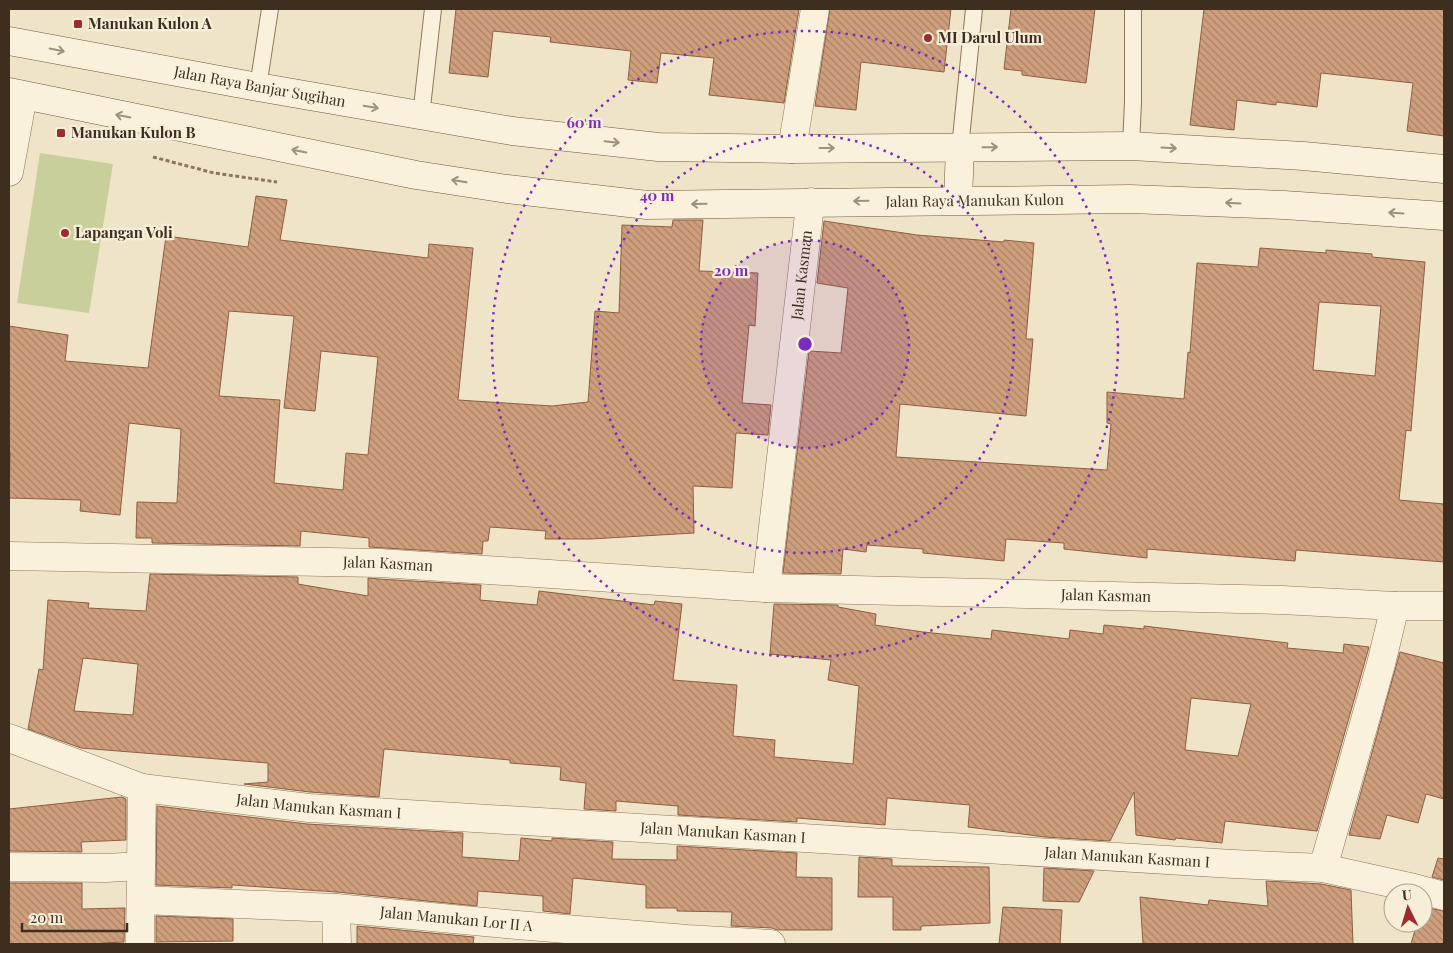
<svg xmlns="http://www.w3.org/2000/svg" width="1453" height="953" viewBox="0 0 1453 953" font-family="'Playfair Display',serif">
<style>
.park{fill:#c9cf9b}
.building{fill:url(#building-back-hatch);stroke:#8d5f41;fill-rule:evenodd}
.lines{fill:none;stroke-linecap:round;stroke-linejoin:round}
.service-casing{stroke:#8d765c;stroke-width:18}
.minor-casing{stroke:#8d765c;stroke-width:29}
.secondary-casing{stroke:#6f573f;stroke-width:29}
.path{stroke:#8d765c;stroke-width:3;stroke-dasharray:4 2.5;stroke-linecap:butt}
.service{stroke:#faf1dc;stroke-width:16}
.minor{stroke:#faf1dc;stroke-width:28}
.secondary{stroke:#faf1dc;stroke-width:28}
.oneway{stroke:#9c907e}
.ring{fill:none;stroke:#7b2cbf;stroke-width:2.5;stroke-dasharray:2.5 5}
.poi-dot{fill:#9e2a2b;stroke:#f7eed8;stroke-width:2}
.labels{text-anchor:middle;stroke-width:4.5;stroke-linejoin:round;paint-order:stroke}
.poi-label{font-size:15px;font-weight:bold;fill:#3d2e20;stroke:#f7eed8;text-anchor:start}
.street-label{font-size:15px;fill:#3d2e20;stroke:#f7eed8}
.centre{fill:#7b2cbf;stroke:#f7eed8;stroke-width:2.5}
.ring-label{font-size:15px;text-anchor:middle;font-weight:bold;fill:#7b2cbf;stroke:#f7eed8;stroke-width:4.5;stroke-linejoin:round;paint-order:stroke}
</style>
<defs>
<pattern id="building-back-hatch" width="6" height="6" patternUnits="userSpaceOnUse" patternTransform="scale(1.25)"><rect width="6" height="6" fill="#cf9f7d"/><path d="M-1 5l2 2M0 0l6 6M5-1l2 2" fill="none" stroke="#a98266"/></pattern>
</defs>
<rect width="100%" height="100%" fill="#f0e4c8"/>
<path class="park" d="M40,153l73,11 -24,149 -72,-10z"/>
<path class="building" d="M456,9h343l-15,94 -75,-8 5,-37 -53,-5 -4,30 -29,-3 3,-29 -81,-9 1,-5 -58,-6 -5,46 -39,-4z
M830,9h121l-7,63 -83,-10 -5,48 -41,-4z
M1011,9h84l-9,74 -64,-8v-4l-18,-2z
M1204,9h240v127l-37,-5 6,-48 -92,-10 -4,34 -41,-5v3l-39,-5 -3,30 -44,-5z
M256,196l31,4 -7,40 148,18 1,-14 44,4 -15,152 94,6 36,-4 7,-91 24,2 3,-88 50,2 1,-7h30l-4,51 59,2 -3,53 -6,-1 -7,78 29,2 -3,30 -32,-2 -4,55 -39,-2 1,47 -104,6h-45l1,-8 -56,-4 -2,14h-5l-1,13 -113,-7v-9l-68,-7 -1,15 -148,-3v-5h-16l1,-36 40,1 4,-74 -52,-6 -9,92 -40,-4 1,-11 -72,-2 1,-46h-1v-126l59,9 -3,26 83,7 18,-132 82,11zM229,311l65,5 -10,92 31,3 6,-60 57,6 -10,98 -22,-2 -3,37 -69,-7 6,-83 -61,-4z
M824,221l93,14 87,7v-2l30,3 -8,96h7l-7,77 -126,-12 -4,53 211,13 4,-46 -4,-1v-31l77,7 4,-47 2,1 7,-90 61,4 2,-19 66,5v-3l46,4v3l53,5 -14,169 -5,-1 -7,70 45,4v58l-148,-12 -1,11 -148,-12v9l-83,-9v-6l-58,-4 -2,22 -81,-8v-4l-56,-4 -1,7 -23,-3 -2,25 -58,-1 26,-222 32,2 7,-65 -31,-5zM1319,302l62,4 -6,70 -62,-6z
M150,574l148,3v7l70,12v-18l11,1 102,6 -1,15 57,5 2,-14 115,14 1,-4 27,3 -9,76 64,5 -4,51 42,4 -1,17 79,7 6,-78 -31,-6 3,-20 -61,-6 4,-50 64,1v2l38,7 -1,11 48,7 68,7 1,-9 77,9 1,-9 33,4 1,-9 40,4v-3l144,17 -1,5 56,5 1,-9 25,3 -52,184 -92,-10 -3,22 -46,-5 -1,2 -39,-5 -2,-43 -24,49 -65,-4 -77,-10 2,-22 -83,-7 -2,27 -88,-7v4l-119,-7v-9l-62,-5v10l-32,-2 2,-26 -26,-3 1,-13 -51,-4v-3l-126,-11 -5,48 -69,-5 -66,-8 24,-2v-19l-187,-15 -53,-19 11,-60 4,1 5,-70 41,3 -1,5 58,3zM83,658l55,6 -5,51 -59,-4zM1191,698l60,6 -13,52 -53,-6z
M1400,652l44,11v136l-18,-5 -8,29 -31,-8 -7,24 -31,-4z
M122,797l4,2v41l-45,2 1,10 -73,-1v-42z
M157,806l150,18 156,9 -1,24 57,4 2,-23 31,3v-3l61,4 -1,17 65,1v-14l120,7 -1,24 36,1v52h-55l-5,-2 -41,-2 1,-14 -55,-1v-3h-31v-23l-73,-7 -3,36 -27,-3v-15l-65,-5 -1,15 -140,-14 -105,-7v3l-76,-3z
M859,857l33,2v7l97,1 1,56 -69,3v4h-28v-33h-35z
M1438,858l6,1v21l-12,-3z
M1044,868l50,3 -15,31 -36,-1z
M1266,881l55,3 30,6 2,54h-210l-3,-47 68,8 1,-5 59,6z
M9,883h73v26l43,-1 -1,34 -21,1v1h-94z
M1003,907l59,3 -2,34h-61z
M1423,907l21,4v33h-33l6,-21h6z
M156,916l77,3v22l-77,1z
M357,926l117,11 -1,7h-116z"/>
<g class="lines">
<defs>
<path id="service" d="M258,87l12,-78
M421,116l12,-107
M1131,146l2,-44v-93
M960,148l14,-139"/>
<g id="minor">
<path d="M792,149l23,-140"/>
<path d="M9,172l14,-76"/>
<path id="s1" d="M9,556l371,7 386,25 516,12 113,6h49"/>
<path id="s2" d="M766,588l43,-374 2,-12"/>
<path id="s3" d="M9,738l133,50 167,20 924,56 90,4 91,20 30,8"/>
<path d="M9,867l97,1 35,-2"/>
<path d="M1323,868l58,-204 14,-58"/>
<path id="s4" d="M141,900l195,8 181,17 170,14 84,5"/>
<path d="M336,908l1,36"/>
<path d="M140,944l2,-156"/>
</g>
<g id="secondary">
<path id="s5" d="M9,41l249,46 254,44 146,16 134,2 339,-3 172,10 141,13"/>
<path id="s6" d="M9,92l407,83 91,14 140,16 483,-6 154,6 160,11"/>
<path d="M958,200l2,-52"/>
</g>
</defs>
<use href="#service" class="service-casing"/>
<use href="#minor" class="minor-casing"/>
<use href="#secondary" class="secondary-casing"/>
<path class="path" d="M153,157l61,16 63,9"/>
<use href="#service" class="service"/>
<use href="#minor" class="minor"/>
<use href="#secondary" class="secondary"/>
</g>
<defs><path id="oneway-shaft" d="M-6 0H5M1.5-3L5.5 0L1.5 3" fill="none" stroke-width="1.6" stroke-linecap="round" stroke-linejoin="round" transform="scale(1.25)"/></defs>
<g class="oneway">
<use href="#oneway-shaft" transform="translate(57 50) rotate(11)"/>
<use href="#oneway-shaft" transform="translate(371 107) rotate(10)"/>
<use href="#oneway-shaft" transform="translate(123 116) rotate(-169)"/>
<use href="#oneway-shaft" transform="translate(612 142) rotate(6)"/>
<use href="#oneway-shaft" transform="translate(990 147) rotate(-1)"/>
<use href="#oneway-shaft" transform="translate(827 148)"/>
<use href="#oneway-shaft" transform="translate(1169 148) rotate(3)"/>
<use href="#oneway-shaft" transform="translate(299 151) rotate(-169)"/>
<use href="#oneway-shaft" transform="translate(459 181) rotate(-171)"/>
<use href="#oneway-shaft" transform="translate(861 201) rotate(179)"/>
<use href="#oneway-shaft" transform="translate(1233 203) rotate(-177)"/>
<use href="#oneway-shaft" transform="translate(699 204) rotate(179)"/>
<use href="#oneway-shaft" transform="translate(1396 213) rotate(-176)"/>
</g>
<circle cx="805" cy="344" r="104" fill="#7b2cbf" fill-opacity=".12"/>
<g class="ring">
<circle cx="805" cy="344" r="104"/>
<circle cx="805" cy="344" r="209"/>
<circle cx="805" cy="344" r="313"/>
</g>
<g class="poi-dot">
<rect x="73" y="19" width="10" height="10" rx="2.5"/>
<circle cx="928" cy="38" r="5"/>
<rect x="56" y="128" width="10" height="10" rx="2.5"/>
<circle cx="65" cy="233" r="5"/>
</g>
<g class="labels">
<g class="poi-label">
<text x="88" y="29">Manukan Kulon A</text>
<text x="938" y="43">MI Darul Ulum</text>
<text x="71" y="138">Manukan Kulon B</text>
<text x="75" y="238">Lapangan Voli</text>
</g>
<g class="street-label">
<text dy="5" stroke="none"><textPath href="#s5" startOffset="255">Jalan Raya Banjar Sugihan</textPath></text>
<text dy="5" stroke="none"><textPath href="#s6" startOffset="976">Jalan Raya Manukan Kulon</textPath></text>
<text dy="5" stroke="none"><textPath href="#s2" startOffset="315">Jalan Kasman</textPath></text>
<text dy="5" stroke="none"><textPath href="#s1" startOffset="379">Jalan Kasman</textPath></text>
<text dy="5" stroke="none"><textPath href="#s1" startOffset="1098">Jalan Kasman</textPath></text>
<text dy="5" stroke="none"><textPath href="#s3" startOffset="320">Jalan Manukan Kasman I</textPath></text>
<text dy="5" stroke="none"><textPath href="#s3" startOffset="725">Jalan Manukan Kasman I</textPath></text>
<text dy="5" stroke="none"><textPath href="#s3" startOffset="1130">Jalan Manukan Kasman I</textPath></text>
<text dy="5" stroke="none"><textPath href="#s4" startOffset="316">Jalan Manukan Lor II A</textPath></text>
</g>
</g>
<circle cx="805" cy="344" r="8" class="centre"/>
<g class="ring-label">
<text x="584" y="128">60 m</text>
<text x="657" y="201">40 m</text>
<text x="731" y="276">20 m</text>
</g>
<rect width="1453" height="953" fill="none" stroke="#3d2e20" stroke-width="20"/>
<g transform="translate(1408 908) rotate(355)"><circle r="24" fill="#f7eed8" stroke="#ada18e"/>
<path d="M0-4L9 19L0 12L-9 19Z" fill="#9e2a2b"/>
<text y="-8" font-size="14" font-weight="bold" text-anchor="middle" fill="#3d2e20">U</text>
</g>
<path d="M22 923v8h105v-8" fill="none" stroke="#3d2e20" stroke-width="2.5"/>
<text x="30" y="923" font-size="15" fill="#3d2e20" stroke="#f7eed8" stroke-width="4" paint-order="stroke">20 m</text>
</svg>
